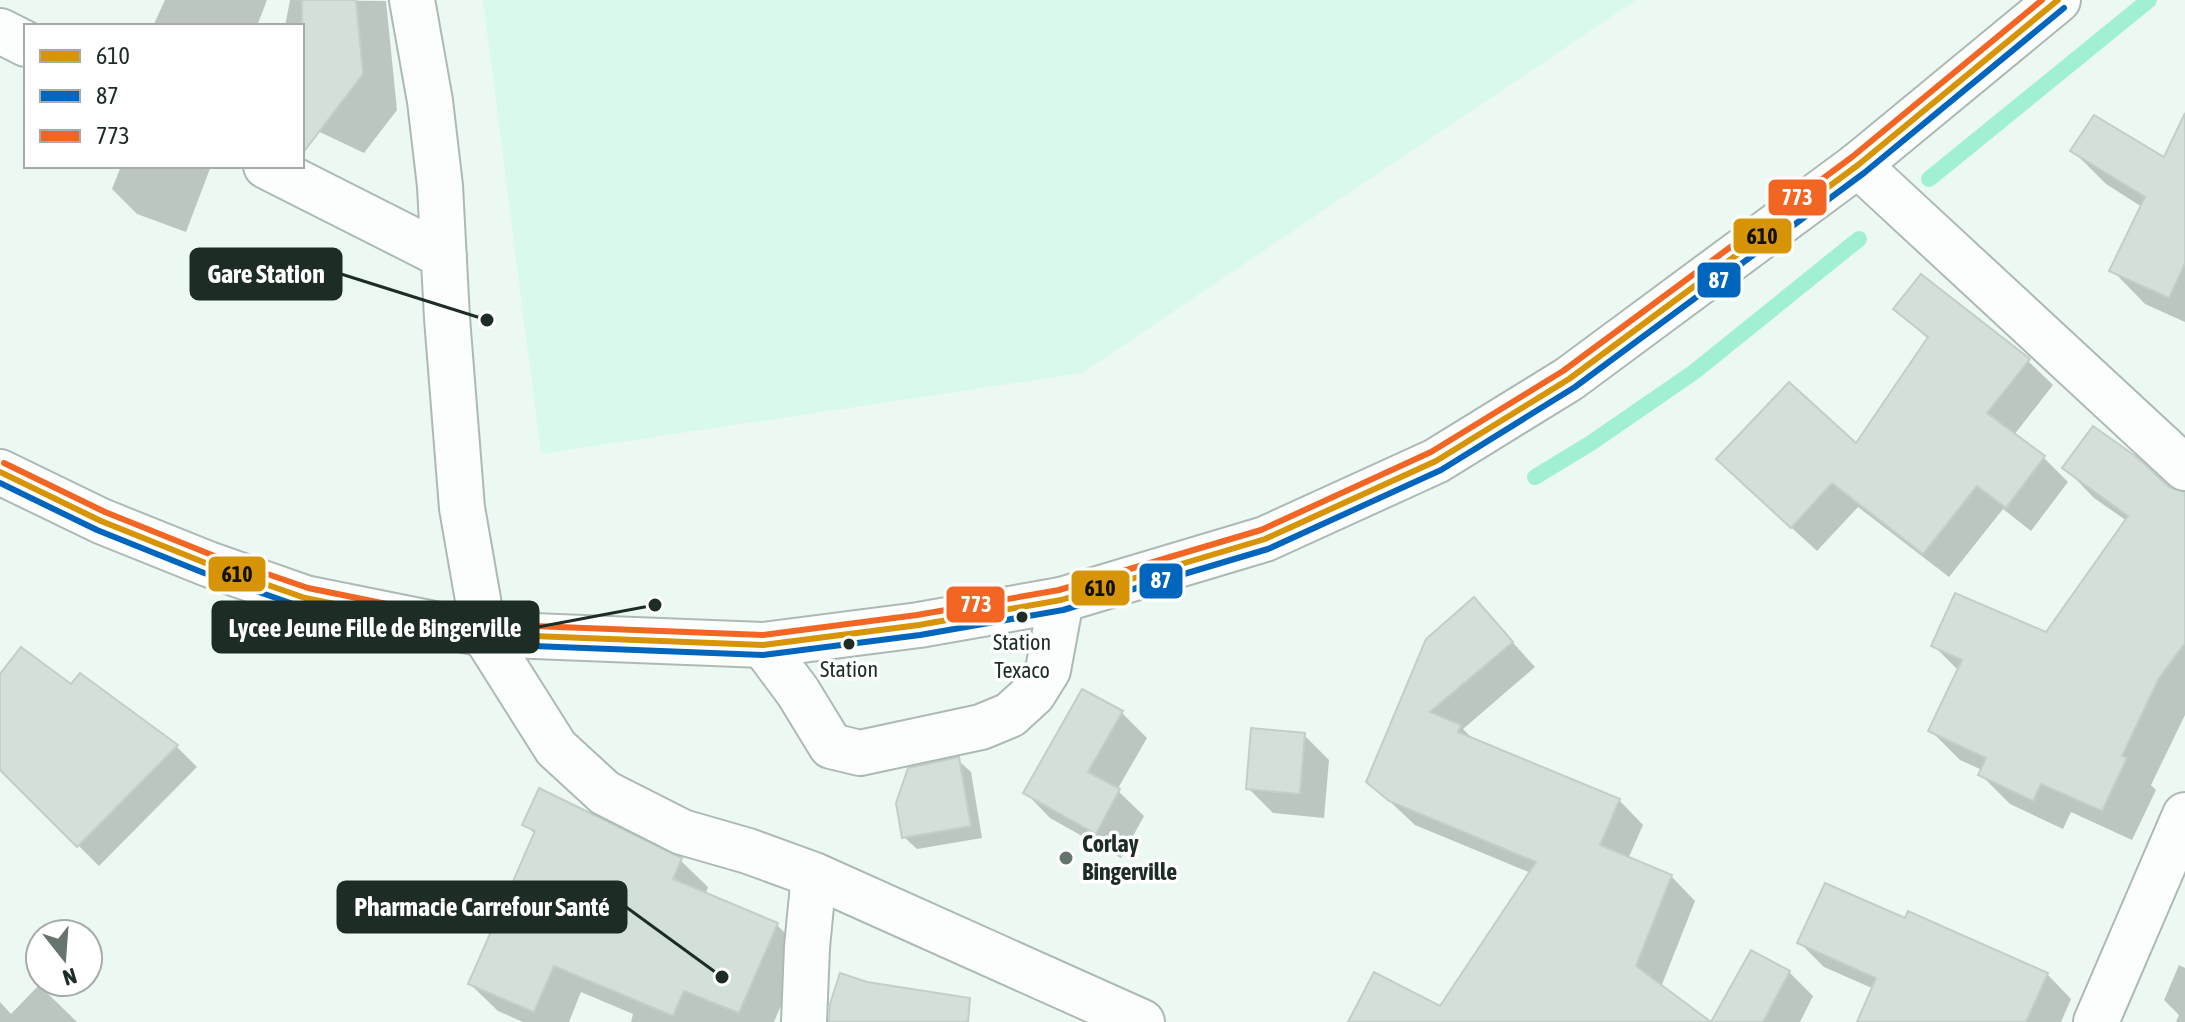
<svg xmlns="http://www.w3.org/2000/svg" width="2185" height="1022" viewBox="0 0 2185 1022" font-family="'Asap Condensed',sans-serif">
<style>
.built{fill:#d9faeb}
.shadow{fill:#0003}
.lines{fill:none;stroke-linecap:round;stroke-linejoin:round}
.stream{stroke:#a2f0d2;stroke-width:16}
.building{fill:#d2e0d9;stroke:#c2cfc9;stroke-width:2}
.minor-casing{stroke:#adbab4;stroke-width:48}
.major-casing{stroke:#adbab4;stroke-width:48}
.minor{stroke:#fcfefd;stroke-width:44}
.major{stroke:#fcfefd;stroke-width:44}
.bus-1-casing{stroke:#fff;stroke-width:12}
.bus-2-casing{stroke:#fff;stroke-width:12}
.bus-3-casing{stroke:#fff;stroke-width:12}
.bus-1{stroke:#d69406;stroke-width:6}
.bus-2{stroke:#0065bd;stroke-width:6}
.bus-3{stroke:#f26522;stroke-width:6}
.bus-dot{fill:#1d2d26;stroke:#fff;stroke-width:3}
.poi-dot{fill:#65746d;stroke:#fff;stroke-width:3}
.labels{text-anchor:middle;stroke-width:7;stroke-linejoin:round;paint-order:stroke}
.bus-label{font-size:22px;fill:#1d2d26;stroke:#fff}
.poi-label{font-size:24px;font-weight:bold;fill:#1d2d26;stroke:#fff;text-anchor:start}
.leader{fill:none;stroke:#1d2d26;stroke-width:3}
.callout-dot{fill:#1d2d26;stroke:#fff;stroke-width:3}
.callout{fill:#1d2d26;stroke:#1d2d26;stroke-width:3}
.callout-label{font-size:26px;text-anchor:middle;font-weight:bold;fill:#fff}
.line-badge{stroke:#fff;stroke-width:3}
.badge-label{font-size:22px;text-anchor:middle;font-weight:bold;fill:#fff}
.pale-badge-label{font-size:22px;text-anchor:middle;font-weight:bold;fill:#111}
</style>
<rect width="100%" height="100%" fill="#ecf8f2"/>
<path class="built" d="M483,0h1153l-554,373 -541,81z"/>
<path class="shadow" d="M165,0h102l-10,26h-104z
M290,0l96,1 11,109 -33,43 -57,-27 -5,-5v-95h-17z
M2185,140v182l-40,-18 -33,-34 30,-63 -36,-23 -33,-33 92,9z
M121,166h90l-25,66 -49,-18 -25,-25z
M1896,309l132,52 25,24 -39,50 29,22 25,25 -37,49 -28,-22 -54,68 -91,-70 -41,44 -73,-67 113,-38 72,-106z
M2065,468l103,21 17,6v220l-34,70 5,5 -24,50 -61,-28 -8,17 -53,-25 -30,-30 2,-4 -22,-10 -30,-30 29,-59 -25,-25 112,-11 81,-114 -33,-23z
M1474,600l61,67 -72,62 12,12 144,59 24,25 -15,34 43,17 24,25 -34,86 47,35h-341l74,-14 90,-135 -116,-48 -46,-43z
M80,676l97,71 20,20 -98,99 -99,-99v-90l71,10z
M1122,713l25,25 -30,52 27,26 -23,42 -71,-40 -24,-25z
M1304,735l25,25 -5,58 -51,-5 -25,-25z
M958,760l13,12 11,66 -65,11 -13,-12z
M525,824l155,36 28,27 -3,8 72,30 27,27 -30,70h-143l2,-8 -52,-22 -12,30h-46l-25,-11 -28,-27 66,-149z
M1906,920l141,54 24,25 -10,23h-202l15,-33 -50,-22 -24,-24z
M2179,965l6,3v54h-9l3,-7 -15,-15z
M1789,972l24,24 -13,26h-86z
M39,985l38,37h-77v-20l11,12z"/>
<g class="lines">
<path class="stream" d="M1929,179l220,-179
M1535,477l56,-34 103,-71 165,-133"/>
</g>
<path class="building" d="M302,0h54l7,74 -61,80z
M2185,113v150l-16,35 -60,-27 36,-74 -75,-46 24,-36 70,42z
M1921,274l109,85 -43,54 58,43 -39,52 -29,-22 -54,68 -91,-71 -41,45 -75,-69 73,-77 67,61 72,-106 -35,-28z
M2093,426l45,32 31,29 16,5v151l-26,35 -37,78 5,2 -25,53 -61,-27 -8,17 -55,-26 8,-17 -58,-27 34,-71 -31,-14 24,-53 91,39 82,-116 -66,-48z
M1474,597l39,45 -83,70 31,13 -3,7 162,67 -20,46 72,30 -36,91 75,56 40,-72 39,21 -27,51h-415l26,-50 66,34 96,-144 -147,-61 -23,-19 60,-143z
M21,647l50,37 9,-11 98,72 -101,102 -77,-77v-96z
M1082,689l41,22 -35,61 32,17 -24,45 -73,-41z
M1251,728l54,5 -5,61 -54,-5z
M959,757l12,69 -69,12 -6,-35 12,-35z
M539,788l143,70 -9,21 105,44 -39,90 -55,-22 -11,25 -119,-50 -20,46 -66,-28 67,-153 -13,-6z
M1825,883l80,35 3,-7 140,62 -22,49h-169l19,-44 -79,-35z
M840,973l27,9 103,16 -2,24h-139l1,-18z"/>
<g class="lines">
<defs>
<path id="minor" d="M412,0l18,101 10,85 7,132 15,190 22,126 72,114 49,45 77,39 66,19 66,24 328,147
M0,31l26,13
M1858,165l327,303
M266,166l178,90
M763,645l35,47 33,54 29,7 121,-26 29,-12 23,-21 15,-24 13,-70
M804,1022l3,-75 7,-72
M2096,1022l89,-207"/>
<path id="major" d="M0,472l101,49 107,43 97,34 179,36 279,11 156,-20 142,-25 204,-61 171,-78 133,-82 289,-214 200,-165"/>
</defs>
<use href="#minor" class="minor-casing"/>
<use href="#major" class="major-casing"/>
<use href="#minor" class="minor"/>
<use href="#major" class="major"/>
<defs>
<path id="bus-1" d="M0,472l101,49 107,43 97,34 179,36 279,11 156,-20 142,-25 204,-61 171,-78 133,-82 289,-214 200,-165"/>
<path id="bus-2" d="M0,483l97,47 107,43 98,34 181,37 280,11 157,-20 143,-25 205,-61 173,-79 134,-83 289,-214 200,-165"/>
<path id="bus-3" d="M4,463l101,49 107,43 96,33 177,36 278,11 154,-20 142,-25 202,-60 170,-78 132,-81 289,-214 190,-157"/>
</defs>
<use href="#bus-1" class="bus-1-casing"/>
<use href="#bus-2" class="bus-2-casing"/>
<use href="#bus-3" class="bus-3-casing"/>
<use href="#bus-1" class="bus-1"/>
<use href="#bus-2" class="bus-2"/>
<use href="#bus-3" class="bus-3"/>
</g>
<g class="bus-dot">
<circle cx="1022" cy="617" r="7"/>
<circle cx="849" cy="644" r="7"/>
</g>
<circle class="poi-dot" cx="1066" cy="858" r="8"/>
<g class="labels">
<g class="bus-label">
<text x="1022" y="650">Station<tspan x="1022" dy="28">Texaco</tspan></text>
<text x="849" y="677">Station</text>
</g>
<g class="poi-label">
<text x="1082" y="852">Corlay<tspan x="1082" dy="28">Bingerville</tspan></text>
</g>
</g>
<path class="leader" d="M487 320L341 274M655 605L538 627M722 977L626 907"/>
<g class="callout-dot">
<circle cx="487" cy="320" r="8"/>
<circle cx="655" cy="605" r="8"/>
<circle cx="722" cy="977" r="8"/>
</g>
<g class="callout">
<rect x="191" y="249" width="150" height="50" rx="8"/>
<rect x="213" y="602" width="325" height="50" rx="8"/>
<rect x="338" y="882" width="288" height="50" rx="8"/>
</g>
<g class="callout-label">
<text x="266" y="283">Gare Station</text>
<text x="375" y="637">Lycee Jeune Fille de Bingerville</text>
<text x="482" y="916">Pharmacie Carrefour Santé</text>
</g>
<g class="line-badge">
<rect x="1767" y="178" width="61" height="39" rx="8" fill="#f26522"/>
<rect x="1732" y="217" width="61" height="38" rx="8" fill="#d69406"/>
<rect x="1696" y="261" width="46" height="38" rx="8" fill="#0065bd"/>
<rect x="207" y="555" width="60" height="38" rx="8" fill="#d69406"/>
<rect x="1138" y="562" width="46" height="38" rx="8" fill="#0065bd"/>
<rect x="1070" y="569" width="61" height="38" rx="8" fill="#d69406"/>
<rect x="945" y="585" width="61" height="39" rx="8" fill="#f26522"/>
</g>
<g class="badge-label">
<text x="1797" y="205">773</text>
<text x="1719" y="288">87</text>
<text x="1161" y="588">87</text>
<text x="976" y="612">773</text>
</g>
<g class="pale-badge-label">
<text x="1762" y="244">610</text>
<text x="237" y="582">610</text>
<text x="1100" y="596">610</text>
</g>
<rect x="24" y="24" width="280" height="144" fill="#ffffff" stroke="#a5aba8" stroke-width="2"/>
<rect x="40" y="50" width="40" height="12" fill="#d69406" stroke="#a5aba8" stroke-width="2"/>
<text x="96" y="64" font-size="24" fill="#1d2d26">610</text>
<rect x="40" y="90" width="40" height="12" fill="#0065bd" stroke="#a5aba8" stroke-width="2"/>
<text x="96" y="104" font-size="24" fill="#1d2d26">87</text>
<rect x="40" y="130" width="40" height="12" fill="#f26522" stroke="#a5aba8" stroke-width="2"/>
<text x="96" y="144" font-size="24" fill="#1d2d26">773</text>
<g transform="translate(64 958) rotate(163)"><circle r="38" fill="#ffffff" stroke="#a5aba8" stroke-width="2"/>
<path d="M0-6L14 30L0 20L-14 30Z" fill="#65746d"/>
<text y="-12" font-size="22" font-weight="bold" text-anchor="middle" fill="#1d2d26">N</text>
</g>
</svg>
